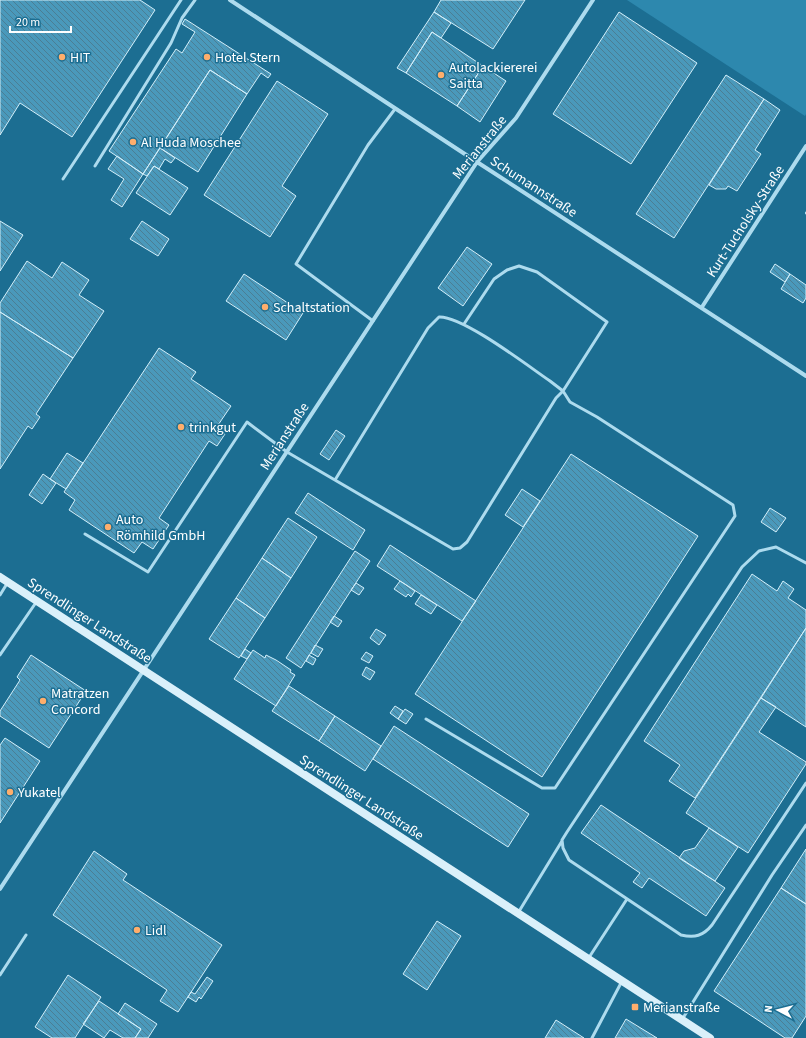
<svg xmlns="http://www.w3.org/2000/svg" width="806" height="1038" viewBox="0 0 806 1038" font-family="'Source Sans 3',sans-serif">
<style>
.garden{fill:#2d88ae}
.building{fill:url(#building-back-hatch);stroke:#d3effa}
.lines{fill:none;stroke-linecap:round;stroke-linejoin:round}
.path{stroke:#addbee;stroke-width:2.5;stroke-dasharray:2 3;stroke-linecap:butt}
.lane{stroke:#addbee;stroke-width:3}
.street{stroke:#addbee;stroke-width:4}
.secondary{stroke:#daf0fa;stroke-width:8}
.poi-dot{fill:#feae6c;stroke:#1c6e92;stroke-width:1.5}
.labels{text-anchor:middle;stroke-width:3;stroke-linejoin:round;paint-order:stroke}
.poi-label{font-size:14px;fill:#fff;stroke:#1c6e92;text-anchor:start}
.street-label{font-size:14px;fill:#fff;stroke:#1c6e92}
</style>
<defs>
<pattern id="building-back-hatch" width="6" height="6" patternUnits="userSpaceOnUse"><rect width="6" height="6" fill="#4a99bb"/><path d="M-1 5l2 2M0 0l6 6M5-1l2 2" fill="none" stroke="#4b7e94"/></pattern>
</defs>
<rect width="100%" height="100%" fill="#1c6e92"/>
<path class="garden" d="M627,0h179v114l-1,2z"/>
<path class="building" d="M0,0h140l15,10 -83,127 -52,-34 -20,32z
M441,0h84l-32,49 -59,-37z
M434,12l17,11 -10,15 -9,-6 -26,41 -9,-5z
M619,12l78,51 -66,101 -78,-50z
M185,19l86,55 -3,4 -7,-5 -14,21 -37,-24 -67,104 -34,-23 67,-102 6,4 13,-21 -13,-8z
M432,32l51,34 -26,40 -51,-33z
M483,66l23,15 -26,41 -23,-16z
M210,70l37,24 -49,78 -38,-24z
M726,75l38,24 -90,139 -38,-24z
M277,81l51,33 -46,72 14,10 -26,41 -66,-42z
M764,99l16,11 -25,40 6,4 -24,37 -9,-5 -2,3h-10l-7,-4z
M160,148l15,10 -4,5 -6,-4 -6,10 -5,-3 -7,10 -4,-2z
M117,156l26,18 -21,33 -11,-7 13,-21 -16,-10z
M154,166l34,22 -18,27 -34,-22z
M0,221l23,14 -23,36z
M142,221l27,18 -11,17 -28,-17z
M467,247l25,17 -29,42 -25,-18z
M27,261l25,17 10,-16 27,18 -10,15 25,16 -31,47 -73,-46v-9z
M775,264l15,10 -5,8 -15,-10z
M244,274l59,39 -17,27 -60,-39z
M790,274l16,11v13l-3,5 -22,-14z
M0,312l73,46 -37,56 4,3 -8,12 -4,-3 -28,43z
M159,348l37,24 -5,7 40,27 -15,22 9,6 -8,12 -8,-5 -50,77 10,7 -16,24 -11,-7 -8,11 -65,-43 6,-10 -11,-8z
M336,430l9,6 -16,24 -9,-6z
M67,453l16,10 -17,26 -16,-10z
M571,454l127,82 -156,241 -127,-83z
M43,474l13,9 -14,21 -13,-9z
M522,489l18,12 -17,26 -18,-12z
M308,493l57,37 -12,20 -58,-37z
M770,508l16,10 -10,14 -15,-10z
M288,518l29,19 -26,41 -29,-20z
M390,545l86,56 -14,20 -85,-55z
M355,551l15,10 -69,107 -15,-10z
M262,558l29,20 -26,40 -29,-20z
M752,574l25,17 6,-10 11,8 -6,9 18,12v18l-111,170 -26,-17 11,-16 -36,-24z
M400,581l15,10 -4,6 -3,-3 -2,3 -12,-8z
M356,583l8,5 -5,7 -8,-5z
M421,595l16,10 -6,9 -16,-10z
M236,598l29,20 -26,40 -30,-19z
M334,616l8,5 -4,6 -8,-5z
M806,628v99l-45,-29z
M376,629l10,6 -7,10 -9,-7z
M315,645l8,4 -5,8 -7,-4z
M245,649l6,4 -4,6 -6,-3z
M253,650l12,8 1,-3 10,5 15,10 -1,2 5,3 -19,31 -42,-27z
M366,652l7,4 -4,7 -8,-4z
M31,655l55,36 -37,57 -49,-32v-5l20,-31 -3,-3z
M309,655l7,4 -3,6 -7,-4z
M366,667l9,5 -5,8 -8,-5z
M289,686l46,30 -16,25 -47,-30z
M761,698l15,9 -17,25 47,30v2l-58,89 -62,-40z
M395,706l8,5 -5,8 -8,-6z
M405,709l8,5 -7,10 -8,-5z
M335,716l46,30 -16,25 -46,-30z
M394,726l135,88 -21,33 -135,-88z
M5,738l35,23 -40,62v-78z
M601,805l124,83 -19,28 -57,-38 -7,10 -9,-6 7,-9 -59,-40z
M709,828l29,19 -23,34 -36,-23 5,-7 11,-3z
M806,849v55l-25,-16z
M94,851l33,23 -4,6 99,65 -44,67 -18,-11 7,-11 -114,-75z
M781,888l25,16v112l-14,22h-7l-71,-47z
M437,921l24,15 -34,54 -24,-16z
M68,975l33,22 -26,41h-23l-17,-11z
M207,977l6,4 -12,18 -2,-2 -3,5 -8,-5 3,-5 4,2z
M99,1001l42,28 -6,9h-12l-13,-8 -6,8 -21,-14z
M125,1003l32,21 -9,14h-13l6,-9 -23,-15z
M626,1019l31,19h-42z
M556,1020l28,18h-39z"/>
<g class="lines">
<path class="path" d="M805,213h1"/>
<path class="lane" d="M95,166l76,-123 11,-25 13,-18
M63,179l118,-179
M373,321l-77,-57 72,-119 27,-36
M335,480l93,-152 11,-11c24,-1 89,49 111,64l13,10 44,-69 -70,-50 -18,-6 -12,4 -13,9 -30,45
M85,534l63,38 99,-150 40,30 166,97 7,-1 7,-6 89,-144 7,-7 7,11 27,15 136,88 2,11 -180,272h-13l-116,-69
M806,563l-30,-16 -17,4 -17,16 -175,265 -5,8 1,8 6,12 112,75c14,3 22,1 31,-10l94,-142
M0,595l8,-13
M0,655l37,-54
M518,913l44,-72
M588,959l39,-60
M0,975l26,-40
M683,1018l89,-143 34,-50
M592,1038l29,-55"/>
<path class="street" d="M230,0l247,162 329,214
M702,307l104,-161
M0,889l477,-727 39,-44 77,-118"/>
<path class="secondary" d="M0,577l710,461"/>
</g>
<g class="poi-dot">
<circle cx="62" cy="57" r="4"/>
<circle cx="207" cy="57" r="4"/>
<circle cx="441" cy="75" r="4"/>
<circle cx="133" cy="142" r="4"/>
<circle cx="265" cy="307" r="4"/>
<circle cx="181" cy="427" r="4"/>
<circle cx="108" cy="527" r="4"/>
<circle cx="43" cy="701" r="4"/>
<circle cx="10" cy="792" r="4"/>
<circle cx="137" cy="930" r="4"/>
<rect x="631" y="1003" width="8" height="8" rx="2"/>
</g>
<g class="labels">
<g class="poi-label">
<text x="70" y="62">HIT</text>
<text x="215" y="62">Hotel Stern</text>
<text x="449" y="72">Autolackiererei<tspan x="449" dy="16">Saitta</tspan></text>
<text x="141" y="147">Al Huda Moschee</text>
<text x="273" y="312">Schaltstation</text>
<text x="189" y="432">trinkgut</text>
<text x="116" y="524">Auto<tspan x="116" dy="16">Römhild GmbH</tspan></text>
<text x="51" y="698">Matratzen<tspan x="51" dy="16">Concord</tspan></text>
<text x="18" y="797">Yukatel</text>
<text x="145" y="935">Lidl</text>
<text x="643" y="1012">Merianstraße</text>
</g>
<g class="street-label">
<text transform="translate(479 147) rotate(-51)" y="5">Merianstraße</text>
<text transform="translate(534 186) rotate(33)" y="5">Schumannstraße</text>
<text transform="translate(745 221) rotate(-57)" y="5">Kurt-Tucholsky-Straße</text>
<text transform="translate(284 436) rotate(-57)" y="5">Merianstraße</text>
<text transform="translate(90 620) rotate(33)" y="5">Sprendlinger Landstraße</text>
<text transform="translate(362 797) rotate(33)" y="5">Sprendlinger Landstraße</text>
</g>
</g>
<g transform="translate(778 1010) rotate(277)" stroke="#1c6e92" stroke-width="3" paint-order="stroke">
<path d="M0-3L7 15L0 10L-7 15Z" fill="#ffffff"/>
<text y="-6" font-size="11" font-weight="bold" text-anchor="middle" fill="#ffffff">N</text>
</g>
<path d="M10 26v6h61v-6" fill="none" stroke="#ffffff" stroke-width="2"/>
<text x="16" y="26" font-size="12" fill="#ffffff" stroke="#1c6e92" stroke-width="3" paint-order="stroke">20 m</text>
</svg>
